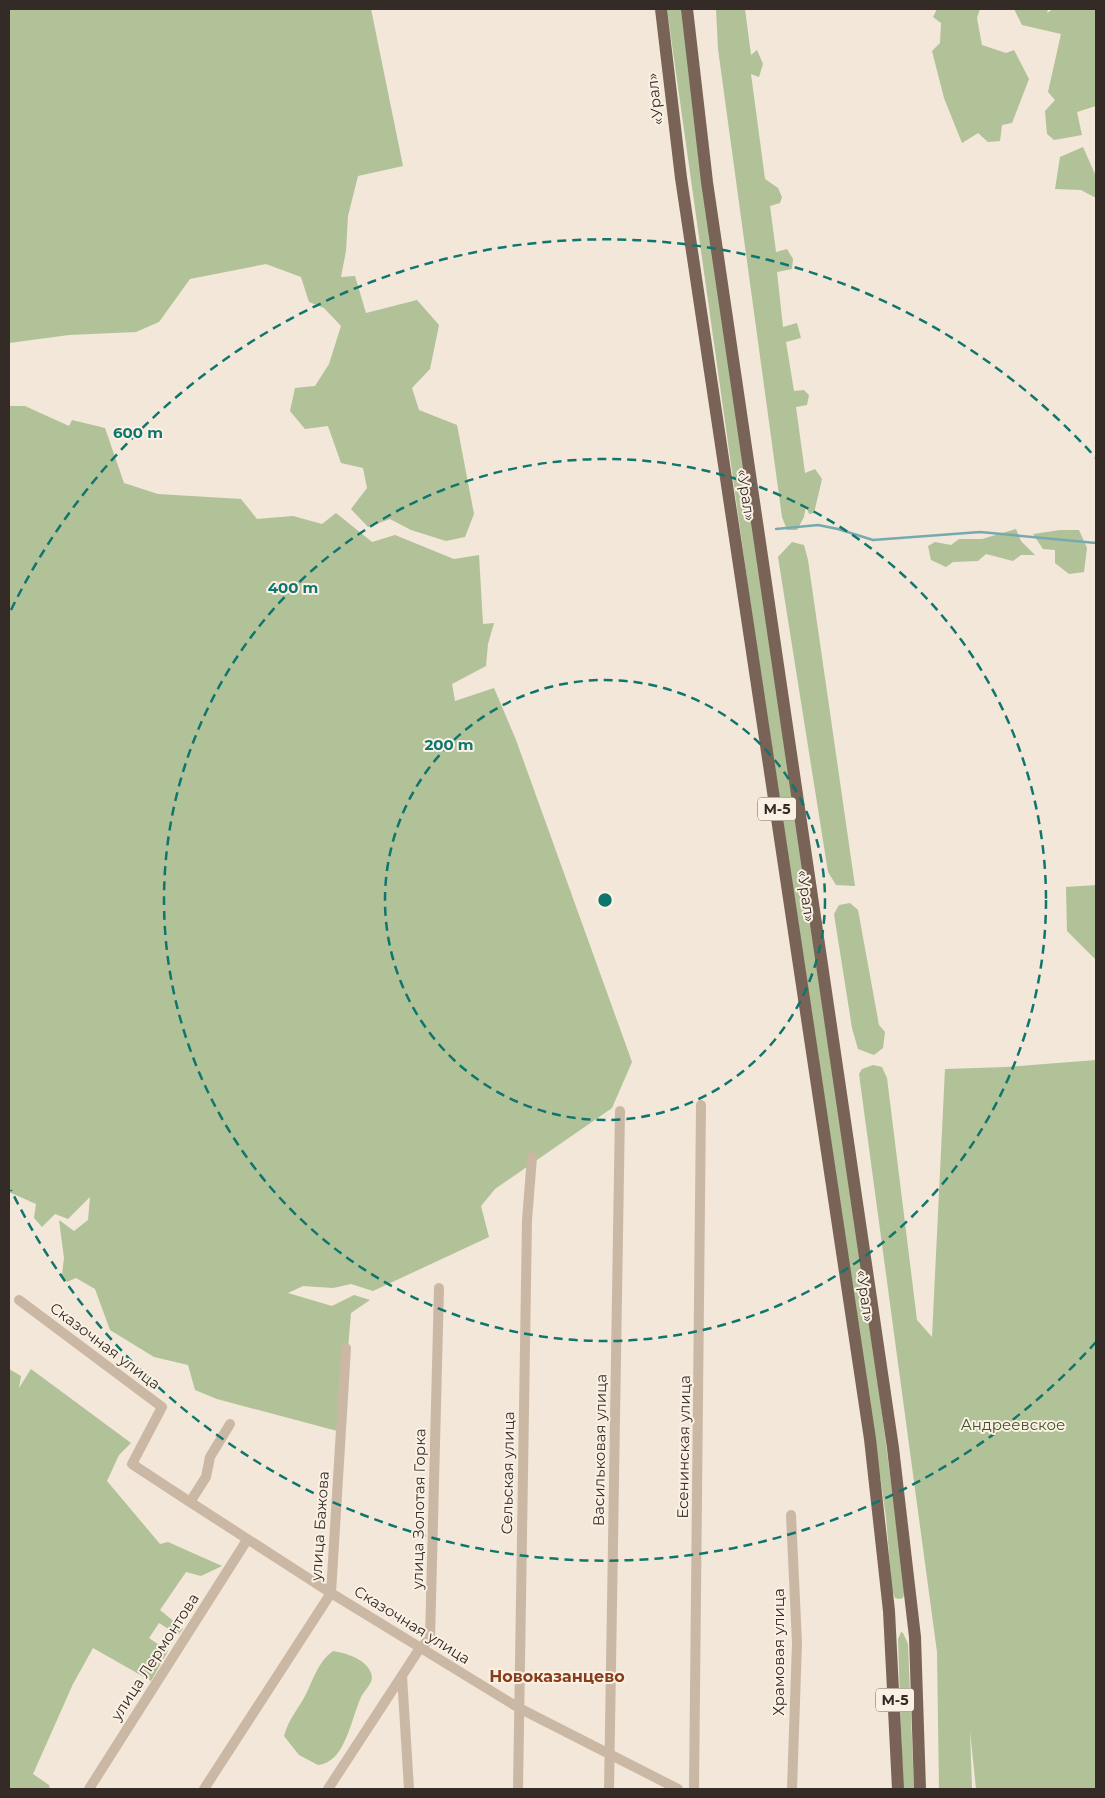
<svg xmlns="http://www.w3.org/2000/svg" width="1105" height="1798" viewBox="0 0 1105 1798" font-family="Montserrat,sans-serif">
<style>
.green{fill:#b1c198}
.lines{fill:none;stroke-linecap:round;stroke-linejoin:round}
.stream{stroke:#76aab0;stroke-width:2.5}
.minor{stroke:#cab8a4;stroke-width:10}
.major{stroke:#786356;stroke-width:12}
.ring{fill:none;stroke:#0f766e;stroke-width:2.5;stroke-dasharray:9 6}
.labels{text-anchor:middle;stroke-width:4;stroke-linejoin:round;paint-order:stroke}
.shield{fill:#faf1e4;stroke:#70665f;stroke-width:1}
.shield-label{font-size:14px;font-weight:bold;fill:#352b26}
.street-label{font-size:15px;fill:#352b26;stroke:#faf1e4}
.park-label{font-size:15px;fill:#415429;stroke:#faf1e4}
.neighbourhood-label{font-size:16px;font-weight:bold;fill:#873c1c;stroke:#faf1e4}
.centre{fill:#0f766e;stroke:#faf1e4;stroke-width:2.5}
.ring-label{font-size:15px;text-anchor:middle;font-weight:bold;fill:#0f766e;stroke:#faf1e4;stroke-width:4;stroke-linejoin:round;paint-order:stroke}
</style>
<rect width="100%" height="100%" fill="#f2e7d8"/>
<path class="green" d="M9,9h362l32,157 -45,10 -10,40 -2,35 -5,26 14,-1 11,37 51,-13 22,25 -9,44 -18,19 7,22 38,15 17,89 -9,23 -19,4 -35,-11 -21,-11 -22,8 -17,-18 16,-21 -4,-20 -22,-5 -13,-37 -23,3 -15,-18 5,-23 20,-2 14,-22 12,-38 -17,-18 -15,-6 -8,-25 -35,-13 -76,15 -31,43 -23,10 -67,3 -60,8z
M667,9h15l182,1267 41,314 -2,8 -4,1 -4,-1 -3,-8 -6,-73 -21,-147 -111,-742z
M716,9h29l6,46 6,-5 6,14 -4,13 -8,-3 14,105 13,9 4,9 -2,6 -10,3 6,46 11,-3 6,10 -1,10 -15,3 6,55 14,-4 4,15 -15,4 8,49 10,-1 5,5 -2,10 -11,2 9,66 10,-4 7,10 -8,34 -5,1 -3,-9 -2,12 -7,13h-10l-5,-13 -64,-468z
M937,9h43l-3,9 5,27 24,8 8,-3 15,29 -17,44 -10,2 -2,16 -12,1 -10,-9 -16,10 -18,-45 -12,-47 8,-8 1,-20 -8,-6z
M1014,9h34l-1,4 6,-4h43v97l-19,6 5,23 -28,5 -7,-6 -2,-23 10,-11 -7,-8 13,-58 -39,-9z
M1083,147l12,27 1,-1v24h-2l-13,-7 -26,-1 5,-32z
M9,406h16l44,20 3,-6 33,8 19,55 34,11 83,5 16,20 36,-3 29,8 14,-11 36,29 23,-7 59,24 25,-4 4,69 11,-1 -6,21 -2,22 -34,18 3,17 39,-13 22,52 116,322 -20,46 -117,81 -14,17 8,31 -116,54 -22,-7 -18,4 -30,-2 -15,7 44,13 22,-11 16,5 -19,13 -10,119 -124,-33 -22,-9 -7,-25 -34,-8 -44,-27 -15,-41 -19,-11 -9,4 -5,-7 2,-17 -5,-38 15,11 14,-11 2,-23 -22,22 -13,-5 -13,13 -8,-9 2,-14 -27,-12z
M1016,529l5,12 14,14h-14l-8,6 -27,-7 -8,7 -25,1 -7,5 -15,-7 -3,-14 7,-4 16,3 8,-6h23z
M1060,530h19l8,18 -3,24 -15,2 -14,-11v-13l-12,-1 -10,-15z
M792,542l12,3 4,15 47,326 -19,-1 -8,-13 -50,-315z
M1096,885v75l-29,-29 -1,-44z
M850,903l8,7 21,115 6,7 -2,16 -9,7 -16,-6 -6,-21 -18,-114 5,-9z
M1096,1060v729h-120l-6,-58 2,58h-33l-2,-137 -78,-578 3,-5 11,-4 9,2 5,11 30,242 15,17 13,-268 61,-2z
M9,1369l12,7 -2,12 12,-19 100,74 -12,12 -12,26 53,63 8,-2 54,24 -21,10 -15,-4 -26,38 23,19 -5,6 -19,-12 -10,15 19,13 -17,30 -58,-33 -20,36 -40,90 16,11 1,4h-41z
M901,1632l2,1 5,11 6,145h-11l-5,-150z
M333,1651c13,2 33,8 38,22 4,9 -6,16 -10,24 -7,16 -13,44 -24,57 -5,6 -11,10 -19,11l-19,-10 -15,-19c5,-18 14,-26 22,-42 8,-16 12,-32 27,-43z"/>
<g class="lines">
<path class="stream" d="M776,529l42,-4 20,4 35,11 107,-8 116,11"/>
<path class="minor" d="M19,1300l143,107 -30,57 58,38
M230,1424l-20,33 -4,20 -16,25 141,91 188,115 159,81
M791,1515l6,128 -5,146
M402,1676l7,113
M89,1789l158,-249
M204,1789l127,-196 15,-245
M328,1789l92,-141 10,-9 9,-351
M518,1789l9,-569 5,-63
M609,1789l11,-678
M694,1789l7,-684"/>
<path class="major" d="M661,9l20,169 189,1261 19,172 9,178
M687,9l20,173 186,1266 22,189 5,152"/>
</g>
<g class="ring">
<circle cx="605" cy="900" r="220"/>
<circle cx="605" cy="900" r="441"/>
<path d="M1096 1342A661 661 0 0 1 11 1190M11 610A661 661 0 0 1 1096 458"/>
</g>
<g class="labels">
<g class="shield">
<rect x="758" y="797.5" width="38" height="23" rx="4"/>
<rect x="876" y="1688.5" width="38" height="23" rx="4"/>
</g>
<g class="shield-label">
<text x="777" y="814">М-5</text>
<text x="895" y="1705">М-5</text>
</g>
<g class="street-label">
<text transform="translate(655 99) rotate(-97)" y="5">«Урал»</text>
<text transform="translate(746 495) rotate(81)" y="5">«Урал»</text>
<text transform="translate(806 896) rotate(82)" y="5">«Урал»</text>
<text transform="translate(865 1296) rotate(82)" y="5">«Урал»</text>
<text transform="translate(105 1346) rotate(37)" y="5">Сказочная улица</text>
<text transform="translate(684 1447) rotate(-89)" y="5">Есенинская улица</text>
<text transform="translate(600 1450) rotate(-89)" y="5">Васильковая улица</text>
<text transform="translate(508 1473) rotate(-89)" y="5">Сельская улица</text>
<text transform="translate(419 1509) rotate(-89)" y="5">улица Золотая Горка</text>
<text transform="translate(320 1526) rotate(-86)" y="5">улица Бажова</text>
<text transform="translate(412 1625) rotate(32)" y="5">Сказочная улица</text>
<text transform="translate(779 1652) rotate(-90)" y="5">Храмовая улица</text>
<text transform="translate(155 1657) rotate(-57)" y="5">улица Лермонтова</text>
</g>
<g class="park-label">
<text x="1013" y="1430">Андреевское</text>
</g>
<g class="neighbourhood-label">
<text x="557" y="1682">Новоказанцево</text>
</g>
</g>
<circle cx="605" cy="900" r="8" class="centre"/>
<g class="ring-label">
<text x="138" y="438">600 m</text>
<text x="293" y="593">400 m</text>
<text x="449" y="750">200 m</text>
</g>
<rect width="1105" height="1798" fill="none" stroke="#352b26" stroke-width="20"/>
</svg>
